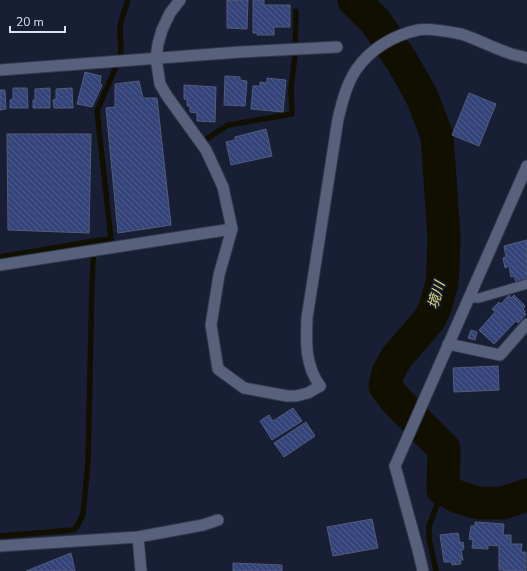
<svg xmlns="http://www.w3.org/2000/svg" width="527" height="571" viewBox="0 0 527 571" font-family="'Nunito Sans','Noto Sans JP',sans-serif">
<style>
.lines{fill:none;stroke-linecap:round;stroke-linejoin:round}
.stream{stroke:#100f00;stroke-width:5.5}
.river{stroke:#100f00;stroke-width:33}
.building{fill:url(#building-back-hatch);stroke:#535c76}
.service-casing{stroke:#33384b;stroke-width:11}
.minor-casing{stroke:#33384b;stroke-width:13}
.tertiary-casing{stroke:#33384b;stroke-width:13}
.service{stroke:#58617c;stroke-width:9}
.minor{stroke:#58617c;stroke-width:11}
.tertiary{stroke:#58617c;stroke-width:11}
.labels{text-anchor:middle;stroke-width:3;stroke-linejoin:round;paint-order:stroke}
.water-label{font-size:14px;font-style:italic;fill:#d9d773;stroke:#181f35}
</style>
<defs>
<pattern id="building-back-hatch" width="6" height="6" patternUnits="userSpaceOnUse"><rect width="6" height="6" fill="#344379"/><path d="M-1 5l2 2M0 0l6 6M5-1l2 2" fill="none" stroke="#515e8c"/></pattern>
</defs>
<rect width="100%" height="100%" fill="#181f35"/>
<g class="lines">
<path class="stream" d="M208,138l20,-13 64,-11 -1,-26 4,-33 1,-44
M0,257l94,-16
M0,536l74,-6 4,-5 5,-11 5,-52 4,-179 2,-42 17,-2 -14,-128 23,-54c2,-9 0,-19 0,-29 1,-9 5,-19 8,-28
M436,571l-7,-33v-12l14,-37"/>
<path class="river" d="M354,0l22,22 27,41 19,34 15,39 7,100 -1,31 -1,16 -7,25 -6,12 -33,38 -8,15 -3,13 10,13 49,50 -1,40 15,8 21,6h24l24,-8"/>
</g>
<path class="building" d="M227,0h21l-1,29 -20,-1z
M253,0h11v5h26v22h-16v8h-17l1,-2h-5z
M85,72l16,4 -1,8 2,1 -10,22 -15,-3z
M225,76l15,1v3l7,1 -2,25 -21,-1z
M267,78l19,2 -3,32 -32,-3 2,-23h7v-4l7,1z
M139,81l4,17h14l14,127 -53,8 -12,-125 9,-1v-23z
M184,85l32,2 -1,35 -18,-1v-8l-7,-1v-6h-3v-6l-3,-1z
M13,88h14l1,20h-18v-8l3,-1z
M50,88v20h-17v-8h2v-11z
M72,88l1,20h-19l-1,-8 3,-1v-10z
M0,90h5l1,19 -6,1z
M469,93l27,11 -17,42 -27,-11z
M266,129l6,27 -41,9 -5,-23 9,-2v-3z
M7,134h84l-2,99 -81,-3z
M527,240v39l-11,3 -2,-6 -3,1 -2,-11 -4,2 -2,-10 3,-1 -2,-11z
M509,295l2,3 3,-3 11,11 -2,3 2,2 -1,2 2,1 -8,9 -2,-2 -22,23 -15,-14 16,-18 -3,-3 7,-7 2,2z
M471,330l6,2 -2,8 -7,-2z
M498,366l1,24 -45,2 -1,-24z
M293,408l9,13 -30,19 -12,-19 9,-6 4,6z
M306,422l9,14 -31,21 -10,-14z
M372,519l6,29 -45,8 -6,-29z
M475,522l29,2 -1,11h8v9h11l-1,8h5v19h-22v-1h-5v-24l-11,-1v4l-16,-1 1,-8 -4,-1 2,-13h4z
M458,533l2,10 3,-1 1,7 -3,1 2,10h-3l1,4 -9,1 -1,-3h-7l-4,-27z
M71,553l4,18h-49z
M233,563l49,2v6h-49z"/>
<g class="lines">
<defs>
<path id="service" d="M469,298h10l48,-14"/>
<path id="minor" d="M180,0l-10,13 -8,17 -4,14 -2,14 4,26 7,12 39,54 17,37 9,42 -13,46 -8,50 7,44 26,19 43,8h9l12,-3 12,-7
M0,70l240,-18 97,-5
M0,265l232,-36
M448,344l52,11 27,-31
M395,466l23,84 5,21
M138,537l3,34
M0,546l138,-9 65,-12 15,-5"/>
<path id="tertiary" d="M320,386c-15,-21 -14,-43 -13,-68l31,-199c4,-16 8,-34 18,-49 14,-21 38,-35 62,-40 10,-2 33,2 43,4 16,5 30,13 45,18 7,3 14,4 21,6
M395,466l132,-300"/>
</defs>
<use href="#service" class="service-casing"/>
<use href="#minor" class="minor-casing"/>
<use href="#tertiary" class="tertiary-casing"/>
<use href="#service" class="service"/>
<use href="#minor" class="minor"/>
<use href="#tertiary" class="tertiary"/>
</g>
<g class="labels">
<g class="water-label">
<text transform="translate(436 295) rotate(-74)" y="5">境川</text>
</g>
</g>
<path d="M10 26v6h55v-6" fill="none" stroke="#dbe1f1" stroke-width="2"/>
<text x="16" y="26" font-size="12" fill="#dbe1f1" stroke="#181f35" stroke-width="3" paint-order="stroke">20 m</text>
</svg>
